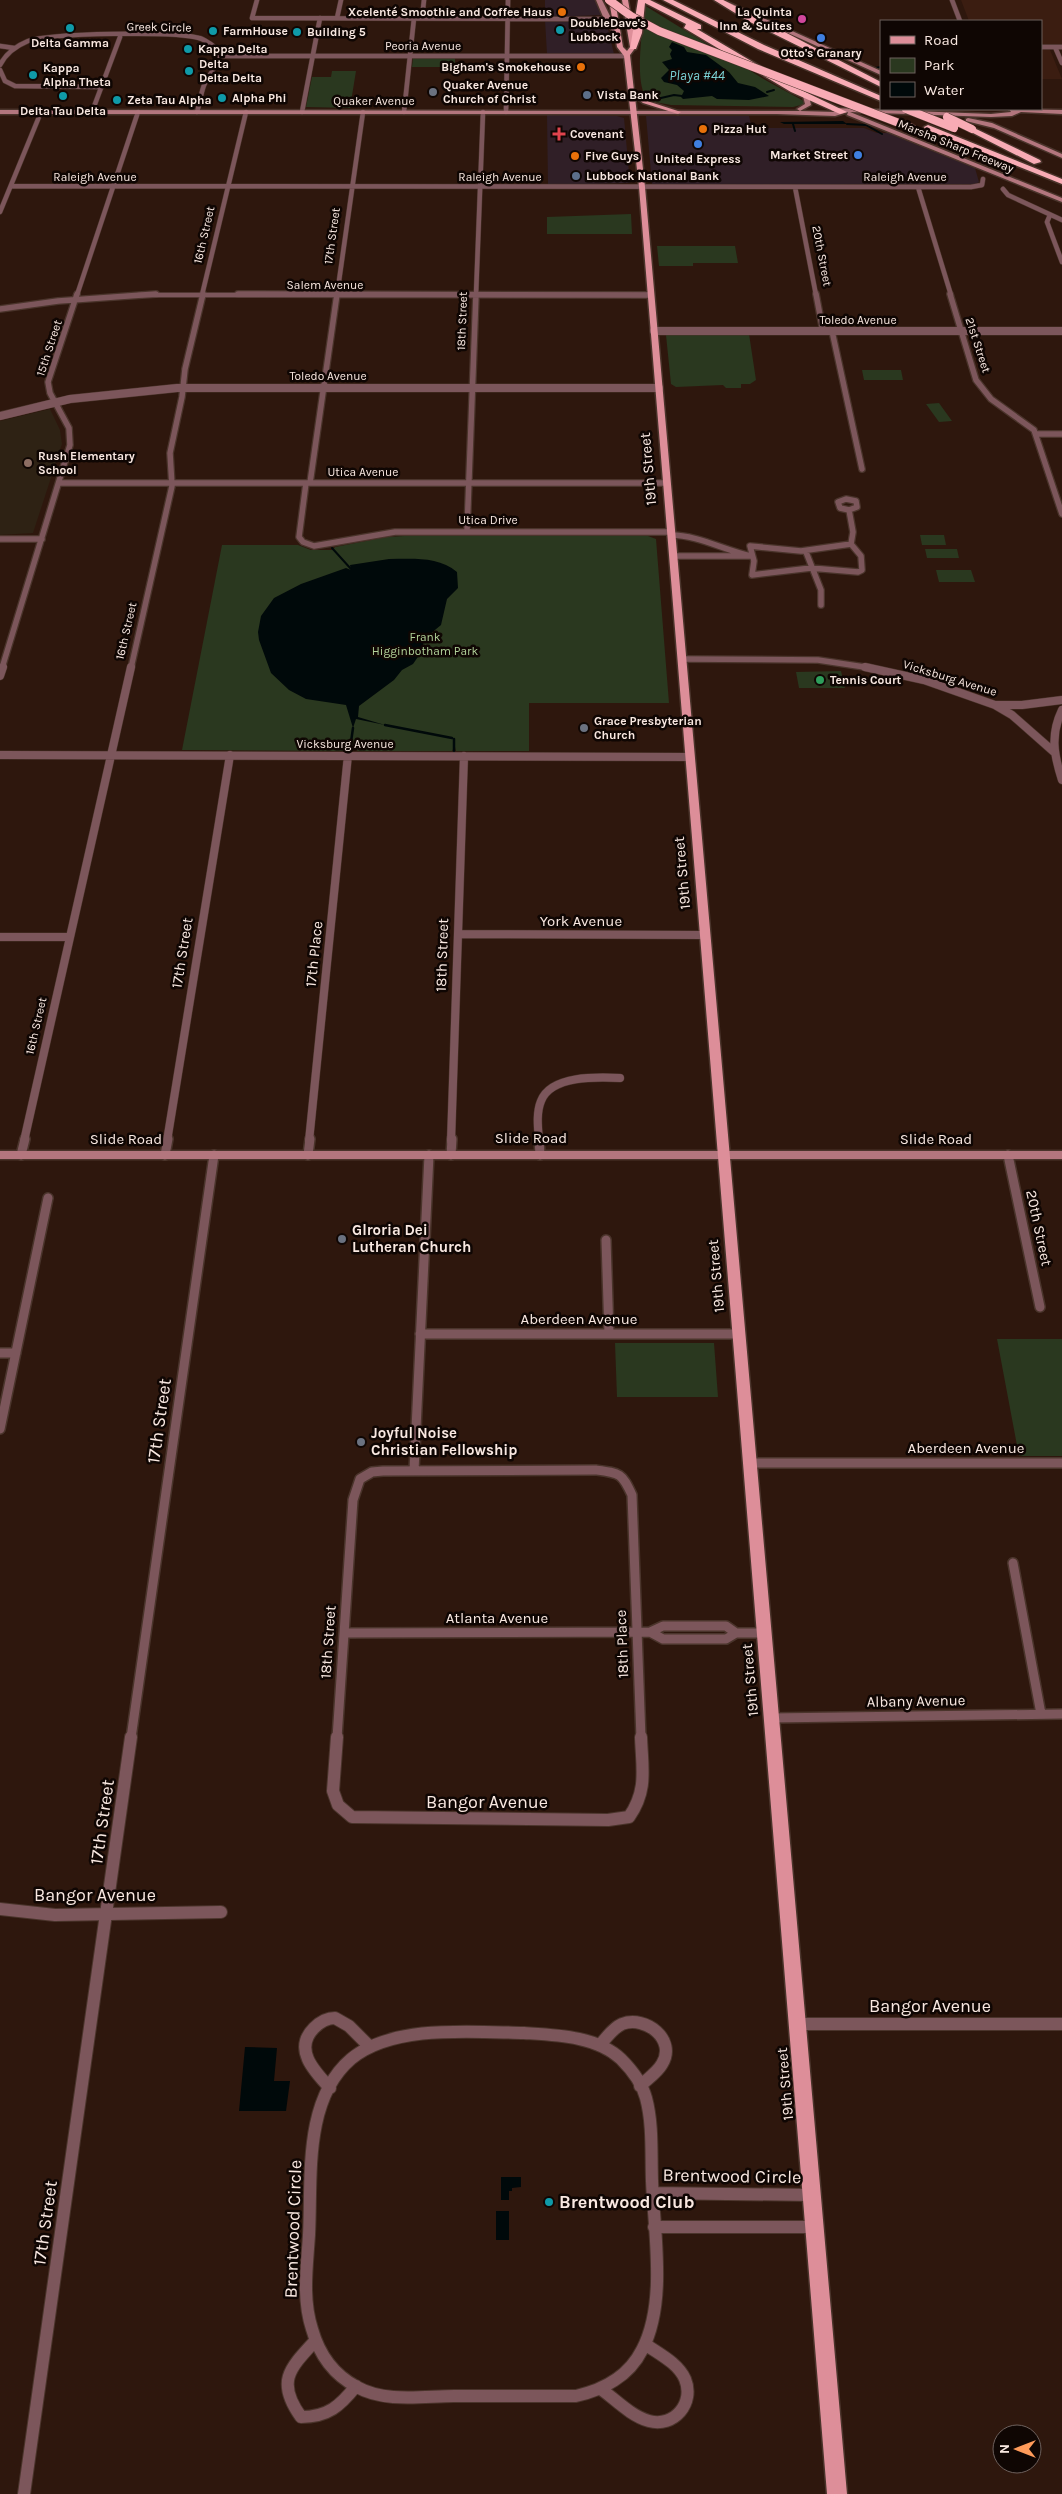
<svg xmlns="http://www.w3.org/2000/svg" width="1062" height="2494" viewBox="0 0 1062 2494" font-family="Karla,sans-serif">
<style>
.commercial{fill:#301f27}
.built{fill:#3b1d11}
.education{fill:#2e2214}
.green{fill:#2a381f}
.water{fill:#00090a}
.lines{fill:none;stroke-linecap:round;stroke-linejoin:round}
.stream-far1{stroke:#00090a;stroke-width:2}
.stream{stroke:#00090a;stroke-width:2.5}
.minor-far4-casing{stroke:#4a342b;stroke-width:5.5}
.minor-far3-casing{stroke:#4a342b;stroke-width:8}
.minor-far2-casing{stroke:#4a342b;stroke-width:9}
.minor-far1-casing{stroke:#4a342b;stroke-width:12}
.minor-casing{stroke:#4a342b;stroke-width:14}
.tertiary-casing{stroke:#4a342b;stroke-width:9}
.secondary-casing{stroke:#4a342b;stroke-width:3}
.primary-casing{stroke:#4a342b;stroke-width:3}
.motorway-casing{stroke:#4a342b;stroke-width:3}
.minor-far4{stroke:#7c565b;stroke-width:4.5}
.minor-far3{stroke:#7c565b;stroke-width:5.5}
.minor-far2{stroke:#7c565b;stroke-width:8}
.minor-far1{stroke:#7c565b;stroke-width:9}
.minor{stroke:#7c565b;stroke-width:12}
.tertiary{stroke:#7c565b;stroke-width:8}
.secondary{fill:#b3767e;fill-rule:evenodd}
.primary{fill:#dd8e99;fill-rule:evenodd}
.motorway{fill:#f8abb5;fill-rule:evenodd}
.motorway-bridge-casing{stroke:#4a342b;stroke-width:9;stroke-linecap:butt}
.motorway-bridge{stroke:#f8abb5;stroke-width:8}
.food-dot{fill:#e8710a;stroke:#0f0603;stroke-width:2}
.hotel-dot{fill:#d1479c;stroke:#0f0603;stroke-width:2}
.culture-dot{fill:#0f9aa8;stroke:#0f0603;stroke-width:2}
.shop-dot{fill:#3f7fe0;stroke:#0f0603;stroke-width:2}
.worship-dot{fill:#6b7280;stroke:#0f0603;stroke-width:2}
.service-dot{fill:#5c6f8a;stroke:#0f0603;stroke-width:2}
.health-dot{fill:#e0444e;stroke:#0f0603;stroke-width:2}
.education-dot{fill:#8d6e63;stroke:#0f0603;stroke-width:2}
.leisure-dot{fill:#2e9e5b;stroke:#0f0603;stroke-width:2}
.labels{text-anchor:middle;stroke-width:5;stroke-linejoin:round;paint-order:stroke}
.far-poi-label{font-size:12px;font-weight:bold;fill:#f9e8e1;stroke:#0f0603;text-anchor:start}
.far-street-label{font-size:12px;fill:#f9e8e1;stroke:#0f0603}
.far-park-label{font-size:12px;fill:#b2d29a;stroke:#0f0603}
.far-water-label{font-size:14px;font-style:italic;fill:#7bd2d5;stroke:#0f0603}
.street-label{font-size:15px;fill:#f9e8e1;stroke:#0f0603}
.poi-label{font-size:15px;font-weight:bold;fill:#f9e8e1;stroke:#0f0603;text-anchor:start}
.near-street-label{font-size:18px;fill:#f9e8e1;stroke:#0f0603}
.near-poi-label{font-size:18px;font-weight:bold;fill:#f9e8e1;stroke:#0f0603;text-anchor:start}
</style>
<rect width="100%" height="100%" fill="#2e170d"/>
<path class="commercial" d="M545,0h53l7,15 -60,2z
M545,20l61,1 8,33h-67z
M547,115l70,1 7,2 6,65 -82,2z
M646,116h103l3,12h112l13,5h11l87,35 4,14 -3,2h-324z"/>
<path class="built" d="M961,0h101v45h-14l14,34h-21v-58h-72z"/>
<path class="education" d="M50,409l10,21 2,14 -29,89 -33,2v-114z"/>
<path class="green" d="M644,5l123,76 35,19 3,4 -12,3 -122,-2 -22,-4c-17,-15 -5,-74 -5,-96z
M413,58h42v9h-43z
M332,71h24l-6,37 -44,-1 6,-30h19z
M631,214l1,20h-85v-17z
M657,246h78l3,17h-45v3h-34z
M672,333l77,1 7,46 -6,4h-9v4h-15l-3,-3 -47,2 -5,-3 -5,-49z
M862,370h39l2,10h-39z
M939,403l13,18 -13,1 -13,-18z
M421,535l227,1 8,3 13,164h-140v48h-73l-1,-4 -3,4h-94l-6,-5 -9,5 -161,-1 40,-205h76l13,5h22l2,-3 52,-10z
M920,535h24l2,10h-24z
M925,549h32l2,9h-32z
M936,570h35l4,12h-36z
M841,671l4,17h-46l-3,-16z
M997,1339h65v117h-43z
M615,1343h99l4,54h-101z"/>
<path class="water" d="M672,42l12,5 3,5 19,3 23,17 9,11 17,4 14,9 -20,4 -32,-1 -5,-3 -29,3 -2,-2 3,-6 -7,-6 -13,-3 -3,-4 8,-8 -7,-8 10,-3 -2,-5 2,-4 -3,-3z
M843,121l4,3h-63l-4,-2z
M389,559c23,0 49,-3 68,13l1,16 -11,11 -6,26 -17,14 -2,12 -9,13 -11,6 -8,10 -35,26 -1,11 27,8 -29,-6 -3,9 -7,-23 -40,-6 -17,-9 -18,-17 -12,-33 -1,-8 3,-16 13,-18 27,-14 45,-16 5,2 -1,-5z
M245,2047l32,1 -3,33h16l-4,30h-47z
M501,2177h20v10l-9,1v3h-3v9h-8z
M496,2211h13v29h-13z"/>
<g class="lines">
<path class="stream-far1" d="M875,68l6,-1
M767,92l7,-2
M648,101l26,-6 8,1
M793,124l2,7
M847,124l19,1 16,9
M332,548l19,21"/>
<path class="stream" d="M385,725l67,13
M454,739v12
M351,742l2,-14
M350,751l1,-7"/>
<defs>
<path id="minor-far4" d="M257,0l-5,18 355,1
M952,0l8,21
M337,18l4,-18
M422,18l2,-18
M0,46l14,2
M1041,47h21
M1055,47l7,16
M218,56h409
M0,65c6,-12 16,-19 28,-24 22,-8 149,-10 171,-3 4,1 14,7 16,10 9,13 -5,24 -10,35 -4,8 -5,20 -8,29
M0,70l5,11 10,5 86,1
M92,112l28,-75
M302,112l18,-94
M404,112l10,-94
M506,112l2,-112
M11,186l960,1 11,-2 1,-6
M795,187l21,108
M918,187l33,108
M1003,189l5,6 54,25
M0,212l41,-100
M1050,215l-3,7 15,40
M77,295l61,-183
M138,295h513
M202,295l44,-183
M337,295l26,-183
M476,295l7,-183"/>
<path id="minor-far3" d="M238,294l413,1
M816,294l7,37
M950,294l26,86 15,19 43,31 28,84
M0,309l58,-8 98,-7
M832,331l30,138
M1037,434h25
M59,483h608
M306,483l-7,54 4,5 11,4 81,-14h276
M310,483l27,-189
M846,499l10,2 1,6 -8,3 -9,-2 -2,-6z
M849,510l4,22 -2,12
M467,531l9,-237
M671,535c26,0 53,15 80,21h-78
M0,539h42
M851,544l10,12 1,14 -4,2 -47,-4 -59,7 2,-14 -4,-15 51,5z
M806,552l15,38v15
M681,659l137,1 53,8
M2,668l68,-223 -1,-17 -19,-35 -2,-11 29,-88
M131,668l41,-182 -2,-33 12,-56 3,-28 18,-75"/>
<path id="minor-far2" d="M865,667l59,13 71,25h27l40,-5
M0,676l3,-9
M995,705l17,10 42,37
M1062,710c-12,25 -8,45 0,70
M0,755l690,2
M458,934l246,1
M0,937h69
M24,1141l107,-474
M167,1141l63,-386
M309,1141l39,-386
M451,1141l13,-385
M539,1141c-1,-13 -3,-28 2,-40 10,-26 56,-24 79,-23"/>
<path id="minor-far1" d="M539,1139l1,16
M21,1155l4,-16
M165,1155l3,-16
M308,1155l2,-16
M451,1155l1,-16
M1008,1155l32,152
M606,1240l3,94
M420,1334h318
M0,1353h16
M0,1429l48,-231
M749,1463h313
M414,1471l15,-316
M1013,1563l28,151
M663,1626h63l10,7 -10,6h-63l-13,-7z
M344,1633l306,-1
M736,1633h28
M771,1718l291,-4
M131,1738l83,-583
M337,1738l16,-238 7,-21 12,-7 11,-1 213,-1c24,3 26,3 36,25l9,243"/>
<path id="minor" d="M337,1737l-4,54 5,14 14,12 256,3 21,-3c19,-27 13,-49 12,-80
M0,1909l55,6 166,-3
M797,2024h265
M524,2033c32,2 73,3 97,26 11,11 21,24 25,39 7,26 5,55 6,83 2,51 15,122 -10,169 -13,26 -39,40 -66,46 -41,0 -81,0 -122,0 -30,0 -69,7 -97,-9 -23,-12 -38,-33 -45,-58 -10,-31 -5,-62 -3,-94 3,-57 -6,-135 42,-176 42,-35 122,-27 173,-26z
M600,2045c7,-8 13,-17 22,-21 24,-9 55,16 40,40 -5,9 -15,15 -22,22
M330,2088c-16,-17 -37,-39 -16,-60 6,-6 12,-10 21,-10l14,8 21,21
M653,2193l159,2
M654,2227h161
M315,2341c-26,28 -39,41 -14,76 27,0 39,-11 55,-31
M601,2389c15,11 30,27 48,32 25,7 46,-18 36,-42 -7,-16 -26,-25 -40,-35
M24,2494l107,-757"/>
<path id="tertiary" d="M654,331h408
M0,416l70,-17 107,-11h482"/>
<path id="secondary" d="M596,0h6l19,38h-4l-13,-19z
M715,0h8l158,71v4z
M806,94l3,2 2,9 -11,6 35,1 -4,-2 3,-2 157,6 20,-2 -2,-3 53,1v4l-41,-2 -9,4 -21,1 -141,-5 212,86v4l-215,-87 1,-3 -13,4 -58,-2h-777v-4l800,1 -3,-2 8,-5 -2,-8z
M968,118l24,5 70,31v4l-68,-30 -28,-7v-2z
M0,1151h1062v8h-1062z"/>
<path id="primary" d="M609,0h6l8,47 4,4 3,-4 -8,-47h6l8,47 -6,8 4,36 13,10 34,11 -3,2 -35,-11 -8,-6 10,90 202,2307h-20l-188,-2307 -15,-131 -7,-9z"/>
<path id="motorway" d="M638,0h12l51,25v4h-4l100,59 50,24 -7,2 -49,-22 -107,-64 2,-4 -41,-21 -3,30 -6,16h-6z
M663,0h10l91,45 117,51v5l-123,-52z
M714,0h9l158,82v5l-133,-66z
M928,125l134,54v5l-137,-55 -1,-2z
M972,127l68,33 1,2 -7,2 -65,-33 -1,-2z"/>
</defs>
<use href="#minor-far4" class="minor-far4-casing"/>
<use href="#minor-far3" class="minor-far3-casing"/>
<use href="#minor-far2" class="minor-far2-casing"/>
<use href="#minor-far1" class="minor-far1-casing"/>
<use href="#minor" class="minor-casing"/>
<use href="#tertiary" class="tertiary-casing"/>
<use href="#secondary" class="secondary-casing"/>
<use href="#primary" class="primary-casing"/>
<use href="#motorway" class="motorway-casing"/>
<use href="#minor-far4" class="minor-far4"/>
<use href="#minor-far3" class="minor-far3"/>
<use href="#minor-far2" class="minor-far2"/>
<use href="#minor-far1" class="minor-far1"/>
<use href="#minor" class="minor"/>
<use href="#tertiary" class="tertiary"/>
<use href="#secondary" class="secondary"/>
<use href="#primary" class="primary"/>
<use href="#motorway" class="motorway"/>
<defs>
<path id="motorway-bridge" d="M609,0l22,16 28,15 253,97
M906,109l48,19
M947,117l25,12"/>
</defs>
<use href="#motorway-bridge" class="motorway-bridge-casing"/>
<use href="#motorway-bridge" class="motorway-bridge"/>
</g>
<g class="food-dot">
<circle cx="562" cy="12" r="5"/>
<circle cx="581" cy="67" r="5"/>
<circle cx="703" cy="129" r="5"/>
<circle cx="575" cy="156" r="5"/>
</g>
<circle class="hotel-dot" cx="802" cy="19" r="5"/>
<g class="culture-dot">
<circle cx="70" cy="28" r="5"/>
<circle cx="560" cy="30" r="5"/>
<circle cx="213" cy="31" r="5"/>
<circle cx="297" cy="32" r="5"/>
<circle cx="188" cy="49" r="5"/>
<circle cx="189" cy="71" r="5"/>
<circle cx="33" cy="75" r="5"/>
<circle cx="63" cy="96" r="5"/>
<circle cx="222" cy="98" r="5"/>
<circle cx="117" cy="100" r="5"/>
<circle cx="549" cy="2202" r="5"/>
</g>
<g class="shop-dot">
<circle cx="821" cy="38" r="5"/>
<circle cx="698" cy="144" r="5"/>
<circle cx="858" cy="155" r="5"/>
</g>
<g class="worship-dot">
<circle cx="433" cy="92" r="5"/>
<circle cx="584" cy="728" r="5"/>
<circle cx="342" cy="1239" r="5"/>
<circle cx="361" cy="1442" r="5"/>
</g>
<g class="service-dot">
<circle cx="587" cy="95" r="5"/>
<circle cx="576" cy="176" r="5"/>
</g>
<path class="health-dot" d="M556.5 126.5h5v5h5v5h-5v5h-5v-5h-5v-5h5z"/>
<circle class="education-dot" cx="28" cy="463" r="5"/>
<circle class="leisure-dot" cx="820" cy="680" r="5"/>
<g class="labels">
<g class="far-poi-label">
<text x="552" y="16" text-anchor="end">Xcelenté Smoothie and Coffee Haus</text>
<text x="792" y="16" text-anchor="end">La Quinta<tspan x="792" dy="14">Inn &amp; Suites</tspan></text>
<text x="570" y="27">DoubleDave's<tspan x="570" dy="14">Lubbock</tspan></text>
<text x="223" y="35">FarmHouse</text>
<text x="307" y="36">Building 5</text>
<text x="70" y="47" text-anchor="middle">Delta Gamma</text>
<text x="198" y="53">Kappa Delta</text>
<text x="821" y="57" text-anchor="middle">Otto's Granary</text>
<text x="199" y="68">Delta<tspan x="199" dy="14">Delta Delta</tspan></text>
<text x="571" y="71" text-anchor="end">Bigham's Smokehouse</text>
<text x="43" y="72">Kappa<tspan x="43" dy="14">Alpha Theta</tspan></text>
<text x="443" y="89">Quaker Avenue<tspan x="443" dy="14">Church of Christ</tspan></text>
<text x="597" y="99">Vista Bank</text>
<text x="232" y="102">Alpha Phi</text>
<text x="127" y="104">Zeta Tau Alpha</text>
<text x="63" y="115" text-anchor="middle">Delta Tau Delta</text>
<text x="713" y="133">Pizza Hut</text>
<text x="570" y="138">Covenant</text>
<text x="848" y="159" text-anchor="end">Market Street</text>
<text x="585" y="160">Five Guys</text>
<text x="698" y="163" text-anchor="middle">United Express</text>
<text x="586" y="180">Lubbock National Bank</text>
<text x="38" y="460">Rush Elementary<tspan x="38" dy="14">School</tspan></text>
<text x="830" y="684">Tennis Court</text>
<text x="594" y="725">Grace Presbyterian<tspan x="594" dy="14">Church</tspan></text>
</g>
<g class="far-street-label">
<text transform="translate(159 27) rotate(1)" y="4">Greek Circle</text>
<text x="423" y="50">Peoria Avenue</text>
<text x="374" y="105">Quaker Avenue</text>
<text transform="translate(956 146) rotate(22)" y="4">Marsha Sharp Freeway</text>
<text x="95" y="181">Raleigh Avenue</text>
<text x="500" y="181">Raleigh Avenue</text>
<text x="905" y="181">Raleigh Avenue</text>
<text transform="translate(204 235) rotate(-77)" y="4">16th Street</text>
<text transform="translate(332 236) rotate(-82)" y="4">17th Street</text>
<text transform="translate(822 256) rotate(79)" y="4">20th Street</text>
<text x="325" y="289">Salem Avenue</text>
<text x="858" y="324">Toledo Avenue</text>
<text transform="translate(462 321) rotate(-88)" y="4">18th Street</text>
<text transform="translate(978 345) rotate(72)" y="4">21st Street</text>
<text transform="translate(49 348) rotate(-72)" y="4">15th Street</text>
<text x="328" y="380">Toledo Avenue</text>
<text x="363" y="476">Utica Avenue</text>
<text x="488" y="524">Utica Drive</text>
<text transform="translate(126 631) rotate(-77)" y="4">16th Street</text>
<text transform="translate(950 678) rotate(17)" y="4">Vicksburg Avenue</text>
<text x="345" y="748">Vicksburg Avenue</text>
<text transform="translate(36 1026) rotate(-77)" y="4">16th Street</text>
</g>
<g class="far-park-label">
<text x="425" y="641">Frank<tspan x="425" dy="14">Higginbotham Park</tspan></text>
</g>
<g class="far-water-label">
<text x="697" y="80">Playa #44</text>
</g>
<g class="street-label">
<text transform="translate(648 469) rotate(-95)" y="5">19th Street</text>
<text transform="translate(682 873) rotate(-95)" y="5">19th Street</text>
<text x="581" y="926">York Avenue</text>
<text transform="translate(182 953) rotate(-81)" y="5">17th Street</text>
<text transform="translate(314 954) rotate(-84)" y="5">17th Place</text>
<text transform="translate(442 955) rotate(-88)" y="5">18th Street</text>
<text x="531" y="1143">Slide Road</text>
<text x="126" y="1144">Slide Road</text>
<text x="936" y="1144">Slide Road</text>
<text transform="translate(1039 1228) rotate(78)" y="5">20th Street</text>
<text transform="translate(716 1276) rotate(-95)" y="5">19th Street</text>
<text x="579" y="1324">Aberdeen Avenue</text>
<text x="966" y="1453">Aberdeen Avenue</text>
<text x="497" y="1623">Atlanta Avenue</text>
<text transform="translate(328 1642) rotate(-86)" y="5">18th Street</text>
<text transform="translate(622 1644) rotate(-92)" y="5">18th Place</text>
<text transform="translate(750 1680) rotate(-95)" y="5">19th Street</text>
<text transform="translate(916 1701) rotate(-1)" y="5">Albany Avenue</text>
<text transform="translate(785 2084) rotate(-95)" y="5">19th Street</text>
</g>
<g class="poi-label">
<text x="352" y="1235">Glroria Dei<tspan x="352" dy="17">Lutheran Church</tspan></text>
<text x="371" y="1438">Joyful Noise<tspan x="371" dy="17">Christian Fellowship</tspan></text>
</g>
<g class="near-street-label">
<text transform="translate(159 1421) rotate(-82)" y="6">17th Street</text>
<text x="487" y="1808">Bangor Avenue</text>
<text transform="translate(102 1822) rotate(-82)" y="6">17th Street</text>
<text x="95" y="1901">Bangor Avenue</text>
<text x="930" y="2012">Bangor Avenue</text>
<text transform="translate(732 2176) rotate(1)" y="6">Brentwood Circle</text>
<text transform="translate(45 2223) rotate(-82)" y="6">17th Street</text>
<text transform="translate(293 2229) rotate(-88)" y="6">Brentwood Circle</text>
</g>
<g class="near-poi-label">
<text x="559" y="2208">Brentwood Club</text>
</g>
</g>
<rect x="880" y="20" width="162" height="90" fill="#0f0603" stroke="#6d605c"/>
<rect x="890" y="36" width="25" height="8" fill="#dd8e99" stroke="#6d605c"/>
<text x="924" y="45" font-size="15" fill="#f9e8e1">Road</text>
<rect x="890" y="58" width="25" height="15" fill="#2a381f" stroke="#6d605c"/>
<text x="924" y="70" font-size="15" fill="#f9e8e1">Park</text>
<rect x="890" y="82" width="25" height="15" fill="#00090a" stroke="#6d605c"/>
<text x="924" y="95" font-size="15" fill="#f9e8e1">Water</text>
<g transform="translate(1017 2449) rotate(270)"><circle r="24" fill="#0f0603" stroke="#6d605c"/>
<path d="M0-4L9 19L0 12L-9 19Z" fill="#ff9b5a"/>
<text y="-8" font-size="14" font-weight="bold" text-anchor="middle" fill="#f9e8e1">N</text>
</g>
</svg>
